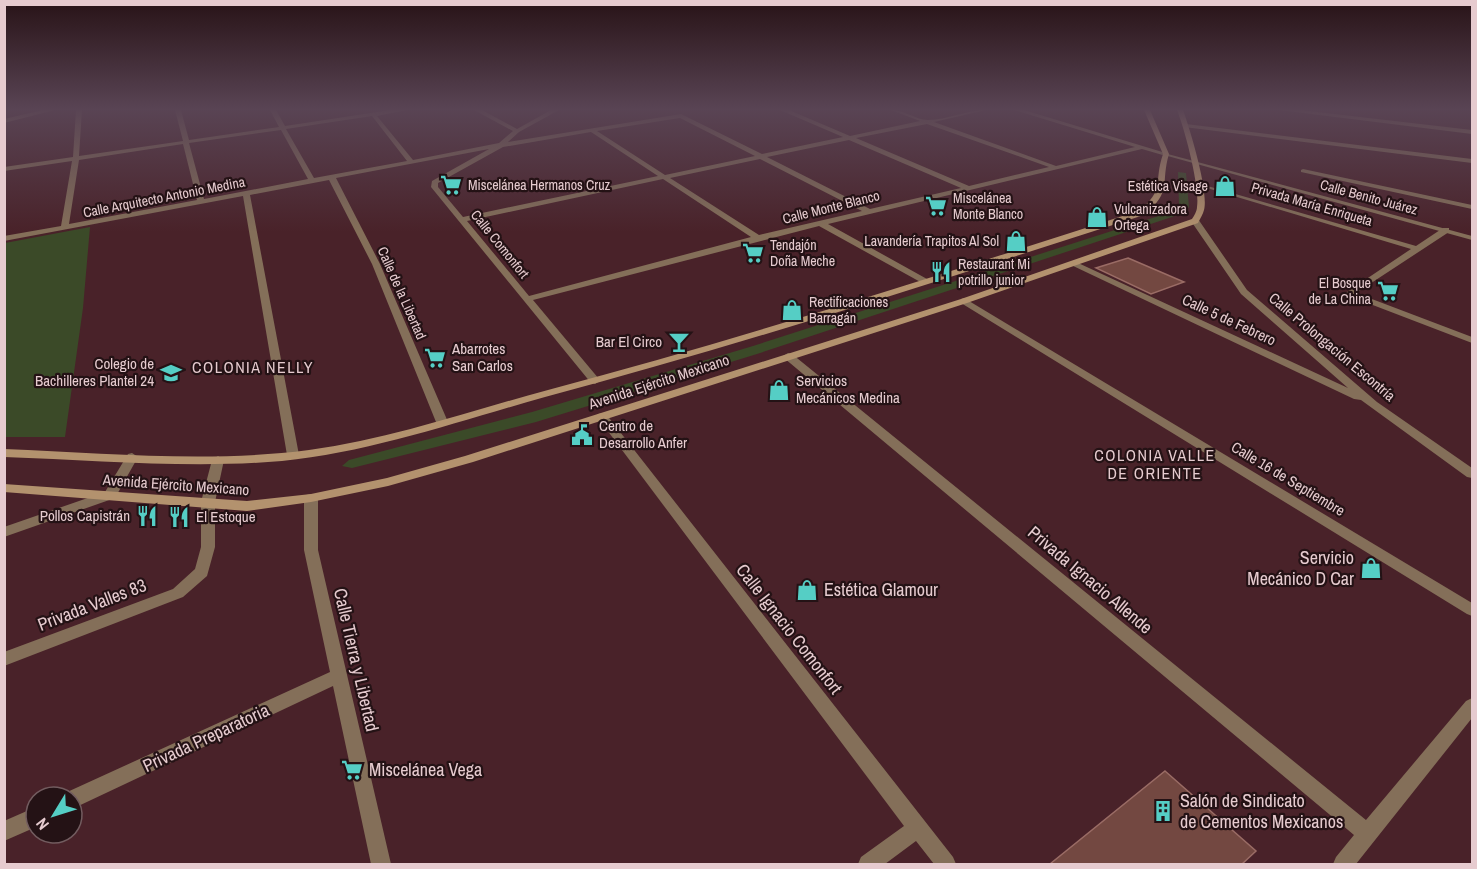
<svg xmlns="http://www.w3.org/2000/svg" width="1477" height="869" viewBox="0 0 1477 869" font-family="'Archivo Narrow',sans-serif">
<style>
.green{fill:#3b4a28}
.building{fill:#734841;stroke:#9a6c65;stroke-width:1.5}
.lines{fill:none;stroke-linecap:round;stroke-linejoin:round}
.minor{fill:#846f59;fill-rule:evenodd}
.tertiary{fill:#846f59;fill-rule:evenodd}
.secondary{fill:#b3926e;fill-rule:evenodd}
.labels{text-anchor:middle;stroke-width:4.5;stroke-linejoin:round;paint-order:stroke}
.far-poi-label{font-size:14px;fill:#e6cbcf;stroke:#241215;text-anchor:start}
.far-street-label{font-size:14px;fill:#e6cbcf;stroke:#241215}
.street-label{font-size:15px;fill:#e6cbcf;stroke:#241215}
.poi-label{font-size:15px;fill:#e6cbcf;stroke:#241215;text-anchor:start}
.neighbourhood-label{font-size:16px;letter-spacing:1.5px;fill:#e6cbcf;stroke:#241215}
.near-poi-label{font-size:18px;fill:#e6cbcf;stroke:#241215;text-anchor:start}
.near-street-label{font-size:18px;fill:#e6cbcf;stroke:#241215}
</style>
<rect width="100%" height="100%" fill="#492229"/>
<path class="green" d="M1178,172l8,1 3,34 -8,7 -424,140 -221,68 -184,46 -10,-2 7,-6 183,-48 221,-66 418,-134 8,-7z
M90,227l-7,81 -18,129h-60v-194z"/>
<path class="building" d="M1128,258l56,24 -33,12 -55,-26z
M1165,771l91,80 -14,13h-192z"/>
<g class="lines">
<path class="minor" d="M43,110h12l-51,13v-4z
M76,110h6l-3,46 104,-15 -8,-31h6l8,30 90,-13 -9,-17h6l9,16 105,-16h17l-30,6 36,44 86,-17 14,-12 -39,-21h8l35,19 34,-19h8l-40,22 -11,10 173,-28 81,40 81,-17 -63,-27h9l61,26 70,-15 -29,-11c14,0 25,10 37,10 19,0 38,-10 58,-10l-52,12 122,44 79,-19 -121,-37h10l145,44 -3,2 -24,-7 -314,75 99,55 1,2 -4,3 -105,-58 -286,74 66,79 1,2 -5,3 -4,-1 -160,-196 1,-6 57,-32 -153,29 44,86 68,158 -6,4 -6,-4 -64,-158 -43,-84 -79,15 49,260 -6,4 -6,-4 -44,-259 -239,45v-5l57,-10 11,-65 -68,10v-4l69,-10zM372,116l35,45 -93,17 -28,-49zM680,118l75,38 -90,19 -68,-44zM927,124l122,43 -80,19 -113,-48zM281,130l27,49 -104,20 -15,-56zM591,132l67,44 -195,41 -25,-30v-4l65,-36zM849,140l112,48 -91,21 -103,-52zM183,144l14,56 -128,24 10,-64zM760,159l102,52 -103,24 -89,-57zM663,179l88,58 -222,59 -62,-75z
M1279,110h21l172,20v4z
M1186,124l286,35v4l-288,-36z
M1303,169l169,36v4l-171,-37v-2z
M1197,183l219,63 27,-18h6v4l-93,61 116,44v6l-128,-49 67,-45 -214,-64z
M1192,219h6l49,71 130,112 95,66v10l-5,-1 -106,-77 -7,-1 -285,-135 7,-2 272,126 -107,-94 -50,-73z
M964,298l508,305v13l-5,-2 -506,-311v-4z
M788,353l4,1 574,466 100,-119 6,-3v20l-116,146h-23l3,-7 18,-22 -570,-477 -1,-2z
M602,413l4,1 347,443 3,7h-22l-18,-23 -31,23h-27l3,-7 43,-31 -306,-408 -2,-2 2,-2z
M132,453l6,4 -23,41 -111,39v-10l101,-35 23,-38z
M218,456l6,4 -9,42v45l-8,29 -24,21 -179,69v-14l169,-63 22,-20 6,-22v-45l11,-42z
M311,494l5,1 2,3v52l73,314h-20l-38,-178 -261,123v-12h-8l1,-4 265,-121 -26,-122v-52l2,-3z
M36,807v20l-32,14v-20z"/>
<path class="tertiary" d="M1164,153l308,83v4l-308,-85z"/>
<path class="secondary" d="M1144,110h6l19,44c-9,30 4,37 -25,61 -199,64 -397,128 -599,182 -86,24 -173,55 -263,64 -92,8 -186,-1 -278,-4v-8c101,4 205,14 305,1 82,-11 160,-39 239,-60 199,-53 395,-116 590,-179 28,-21 15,-28 25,-57z
M1177,110h6c7,19 26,82 21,100 -1,4 -4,9 -6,13l-231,80 -494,159 -85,24 -77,16 -64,9 -243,-19v-8l243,17 64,-7 76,-16 78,-22 496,-157 231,-80c2,-3 5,-8 5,-12 3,-20 -12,-77 -20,-97z"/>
</g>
<linearGradient id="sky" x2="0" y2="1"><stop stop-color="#281317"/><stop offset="0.47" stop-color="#594454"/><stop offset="1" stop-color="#594454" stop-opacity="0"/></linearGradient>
<rect width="1477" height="232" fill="url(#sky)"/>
<defs>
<symbol id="supermarket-bare" viewBox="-9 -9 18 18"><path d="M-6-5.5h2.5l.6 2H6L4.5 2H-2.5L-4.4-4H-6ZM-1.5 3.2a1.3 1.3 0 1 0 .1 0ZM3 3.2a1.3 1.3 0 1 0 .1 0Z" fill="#55cec5" stroke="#241215" stroke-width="2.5" paint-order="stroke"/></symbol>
<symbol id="shop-bare" viewBox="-9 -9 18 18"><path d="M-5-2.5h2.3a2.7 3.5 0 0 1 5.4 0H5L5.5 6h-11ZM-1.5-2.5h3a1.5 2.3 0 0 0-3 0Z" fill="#55cec5" stroke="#241215" stroke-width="2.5" paint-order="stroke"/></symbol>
<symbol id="restaurant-bare" viewBox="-9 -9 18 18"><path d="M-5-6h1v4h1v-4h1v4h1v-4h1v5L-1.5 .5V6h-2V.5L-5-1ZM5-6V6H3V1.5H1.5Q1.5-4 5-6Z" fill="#55cec5" stroke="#241215" stroke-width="2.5" paint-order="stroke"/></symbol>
<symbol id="bar-bare" viewBox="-9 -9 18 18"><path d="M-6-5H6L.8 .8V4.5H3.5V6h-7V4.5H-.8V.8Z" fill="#55cec5" stroke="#241215" stroke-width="2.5" paint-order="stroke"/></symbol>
<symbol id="school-bare" viewBox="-9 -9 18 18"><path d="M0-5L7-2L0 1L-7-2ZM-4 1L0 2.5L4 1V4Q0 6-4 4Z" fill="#55cec5" stroke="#241215" stroke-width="2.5" paint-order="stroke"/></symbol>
<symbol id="civic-bare" viewBox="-9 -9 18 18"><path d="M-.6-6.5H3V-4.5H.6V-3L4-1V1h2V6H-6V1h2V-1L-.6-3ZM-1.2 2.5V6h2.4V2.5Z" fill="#55cec5" stroke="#241215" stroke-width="2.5" paint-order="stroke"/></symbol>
<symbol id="building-bare" viewBox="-9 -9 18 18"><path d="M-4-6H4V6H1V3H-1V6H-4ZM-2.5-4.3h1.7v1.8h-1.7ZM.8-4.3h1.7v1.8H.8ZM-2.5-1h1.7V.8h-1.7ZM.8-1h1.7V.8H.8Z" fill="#55cec5" stroke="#241215" stroke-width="2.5" paint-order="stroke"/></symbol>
</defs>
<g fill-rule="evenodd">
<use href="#supermarket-bare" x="436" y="170" width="30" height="30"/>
<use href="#shop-bare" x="1210" y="171" width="30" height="30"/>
<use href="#supermarket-bare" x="921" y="191" width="30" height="30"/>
<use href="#shop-bare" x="1082" y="202" width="30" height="30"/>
<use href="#shop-bare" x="1001" y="226" width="30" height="30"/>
<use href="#supermarket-bare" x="738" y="238" width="30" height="30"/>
<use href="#restaurant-bare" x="926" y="257" width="30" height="30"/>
<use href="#supermarket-bare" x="1373" y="276" width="30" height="30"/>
<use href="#shop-bare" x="777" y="295" width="30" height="30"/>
<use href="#bar-bare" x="664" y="327" width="30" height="30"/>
<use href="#supermarket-bare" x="420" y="343" width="30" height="30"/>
<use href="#school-bare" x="156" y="358" width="30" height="30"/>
<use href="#shop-bare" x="764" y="375" width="30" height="30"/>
<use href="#civic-bare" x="567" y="420" width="30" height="30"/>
<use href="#restaurant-bare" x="132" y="501" width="30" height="30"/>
<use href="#restaurant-bare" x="164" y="502" width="30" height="30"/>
<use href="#shop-bare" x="1356" y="553" width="30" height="30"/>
<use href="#shop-bare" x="792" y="575" width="30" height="30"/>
<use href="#supermarket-bare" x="337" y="755" width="30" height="30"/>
<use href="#building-bare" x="1148" y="796" width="30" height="30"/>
</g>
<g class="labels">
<g class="far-poi-label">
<text x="468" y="190">Miscelánea Hermanos Cruz</text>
<text x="1208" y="191" text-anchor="end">Estética Visage</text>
<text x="953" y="203">Miscelánea<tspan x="953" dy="16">Monte Blanco</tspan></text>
<text x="1114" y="214">Vulcanizadora<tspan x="1114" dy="16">Ortega</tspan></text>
<text x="999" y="246" text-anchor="end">Lavandería Trapitos Al Sol</text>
<text x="770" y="250">Tendajón<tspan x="770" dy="16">Doña Meche</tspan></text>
<text x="958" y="269">Restaurant Mi<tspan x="958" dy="16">potrillo junior</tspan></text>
<text x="1371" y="288" text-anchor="end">El Bosque<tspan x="1371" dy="16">de La China</tspan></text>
<text x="809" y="307">Rectificaciones<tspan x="809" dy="16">Barragán</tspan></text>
</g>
<g class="far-street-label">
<text transform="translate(164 197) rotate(-11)" y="5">Calle Arquitecto Antonio Medina</text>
<text transform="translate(1369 197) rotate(15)" y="5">Calle Benito Juárez</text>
<text transform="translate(1312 204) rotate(16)" y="5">Privada María Enriqueta</text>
<text transform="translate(831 207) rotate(-14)" y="5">Calle Monte Blanco</text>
<text transform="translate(500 244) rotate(51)" y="5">Calle Comonfort</text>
<text transform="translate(402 293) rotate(66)" y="5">Calle de la Libertad</text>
</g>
<g class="street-label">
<text transform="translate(1229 320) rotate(25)" y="5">Calle 5 de Febrero</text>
<text transform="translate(1332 347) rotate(40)" y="5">Calle Prolongación Escontría</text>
<text transform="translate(659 382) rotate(-18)" y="5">Avenida Ejército Mexicano</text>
<text transform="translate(1288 479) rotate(31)" y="5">Calle 16 de Septiembre</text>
<text transform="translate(176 485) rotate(4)" y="5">Avenida Ejército Mexicano</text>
</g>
<g class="poi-label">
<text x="662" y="347" text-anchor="end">Bar El Circo</text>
<text x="452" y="354">Abarrotes<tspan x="452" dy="17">San Carlos</tspan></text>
<text x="154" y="369" text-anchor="end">Colegio de<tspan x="154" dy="17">Bachilleres Plantel 24</tspan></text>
<text x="796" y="386">Servicios<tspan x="796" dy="17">Mecánicos Medina</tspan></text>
<text x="599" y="431">Centro de<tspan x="599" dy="17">Desarrollo Anfer</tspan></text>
<text x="130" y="521" text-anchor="end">Pollos Capistrán</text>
<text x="196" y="522">El Estoque</text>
</g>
<g class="neighbourhood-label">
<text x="253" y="373">COLONIA NELLY</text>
<text x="1155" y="461">COLONIA VALLE<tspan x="1155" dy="18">DE ORIENTE</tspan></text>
</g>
<g class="near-poi-label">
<text x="1354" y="564" text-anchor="end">Servicio<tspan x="1354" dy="21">Mecánico D Car</tspan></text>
<text x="824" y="596">Estética Glamour</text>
<text x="369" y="776">Miscelánea Vega</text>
<text x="1180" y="807">Salón de Sindicato<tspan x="1180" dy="21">de Cementos Mexicanos</tspan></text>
</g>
<g class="near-street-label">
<text transform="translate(1090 580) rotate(40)" y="6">Privada Ignacio Allende</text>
<text transform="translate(92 605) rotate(-21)" y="6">Privada Valles 83</text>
<text transform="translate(789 629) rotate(52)" y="6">Calle Ignacio Comonfort</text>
<text transform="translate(356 660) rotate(77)" y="6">Calle Tierra y Libertad</text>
<text transform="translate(206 738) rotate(-25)" y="6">Privada Preparatoria</text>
</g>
</g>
<rect width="1477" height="869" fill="none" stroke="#e6cbcf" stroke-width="12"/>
<g transform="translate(54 815) rotate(232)"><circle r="28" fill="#241215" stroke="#725c5f" stroke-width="1.5"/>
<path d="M0-4.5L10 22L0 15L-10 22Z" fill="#55cec5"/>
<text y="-9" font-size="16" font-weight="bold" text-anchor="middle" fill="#e6cbcf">N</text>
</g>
</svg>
